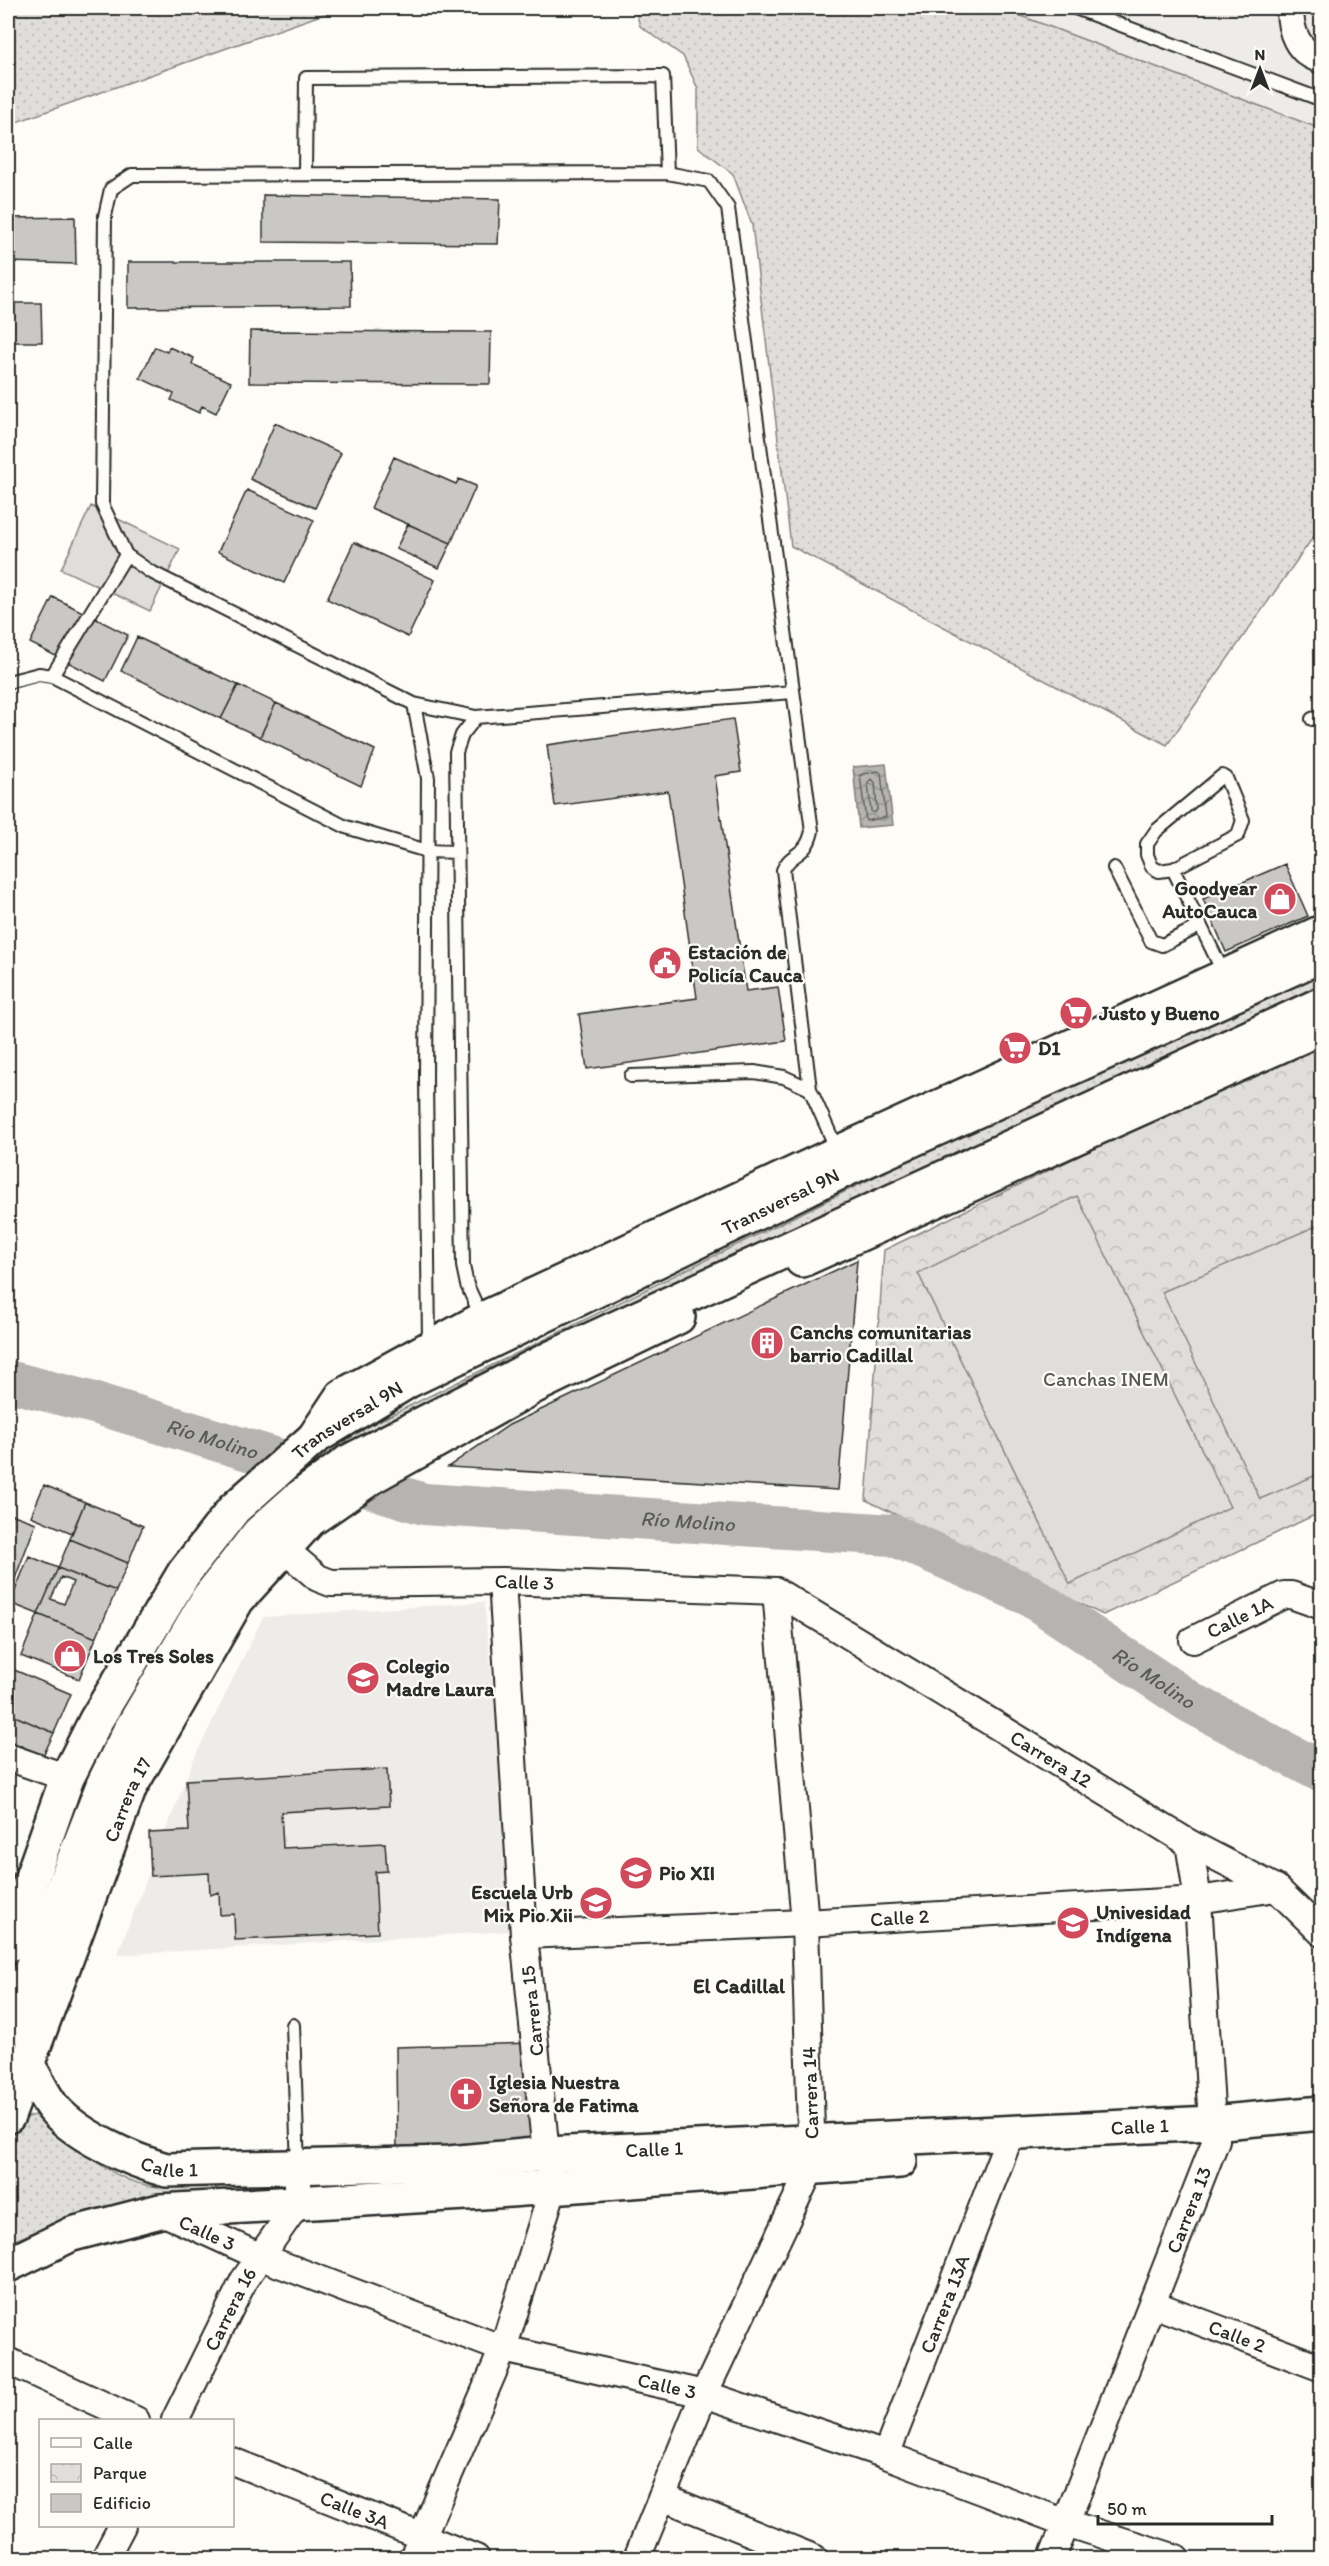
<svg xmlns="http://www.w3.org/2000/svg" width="1329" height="2566" viewBox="0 0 1329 2566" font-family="Itim,sans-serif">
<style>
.built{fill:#edece8}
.grass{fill:url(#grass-dots);stroke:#858482;stroke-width:1.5}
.park{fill:url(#park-crowns);stroke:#858482;stroke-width:1.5}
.garden{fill:#dfdeda;stroke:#858482;stroke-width:1.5}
.water{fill:url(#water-waves);stroke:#7e7d7b;stroke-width:1.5}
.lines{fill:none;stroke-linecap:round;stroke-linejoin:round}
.shore{stroke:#626261;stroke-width:1.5}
.river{stroke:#b5b4b1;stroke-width:42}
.building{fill:#c9c8c4;stroke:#2b2b2b;stroke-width:1.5;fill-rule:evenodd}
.service-casing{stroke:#2b2b2b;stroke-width:16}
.minor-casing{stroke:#2b2b2b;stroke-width:30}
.secondary-casing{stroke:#2b2b2b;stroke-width:38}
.primary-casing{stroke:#2b2b2b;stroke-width:38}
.service{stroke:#fdfcf7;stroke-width:12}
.minor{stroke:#fdfcf7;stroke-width:26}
.secondary{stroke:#fdfcf7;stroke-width:33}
.primary{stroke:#fdfcf7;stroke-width:33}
.labels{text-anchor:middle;stroke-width:4.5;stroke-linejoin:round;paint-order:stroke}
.poi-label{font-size:20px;font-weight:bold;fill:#2b2b2b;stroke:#fdfcf7;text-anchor:start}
.street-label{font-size:20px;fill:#2b2b2b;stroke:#fdfcf7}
.park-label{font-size:20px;fill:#585857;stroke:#fdfcf7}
.water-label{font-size:21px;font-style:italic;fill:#5b5b5a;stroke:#fdfcf7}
.neighbourhood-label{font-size:21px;font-weight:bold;fill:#2b2b2b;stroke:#fdfcf7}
</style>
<defs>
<pattern id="grass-dots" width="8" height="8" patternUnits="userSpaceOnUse" patternTransform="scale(1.5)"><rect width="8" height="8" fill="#dfdeda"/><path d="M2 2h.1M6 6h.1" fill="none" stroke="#c0bfbb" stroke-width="1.8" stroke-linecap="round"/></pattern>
<pattern id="park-crowns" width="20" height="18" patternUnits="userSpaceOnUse" patternTransform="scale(1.5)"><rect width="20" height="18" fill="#dfdeda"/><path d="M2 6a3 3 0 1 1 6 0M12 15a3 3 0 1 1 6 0" fill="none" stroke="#c0bfbb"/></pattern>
<pattern id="water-waves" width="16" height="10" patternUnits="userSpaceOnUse" patternTransform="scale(1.5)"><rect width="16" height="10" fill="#b5b4b1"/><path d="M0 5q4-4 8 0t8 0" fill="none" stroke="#939390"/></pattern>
</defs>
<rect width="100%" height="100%" fill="#fdfcf7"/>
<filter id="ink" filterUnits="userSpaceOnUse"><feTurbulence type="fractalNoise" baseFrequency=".0167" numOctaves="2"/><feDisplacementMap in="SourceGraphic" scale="12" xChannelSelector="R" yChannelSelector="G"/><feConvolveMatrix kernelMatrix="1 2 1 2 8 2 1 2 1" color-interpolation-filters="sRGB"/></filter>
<g filter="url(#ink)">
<path class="built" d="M1000,8h321v121z
M484,1602l14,136 11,193 -392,24 77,-196 69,-142z"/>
<path class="grass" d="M8,8h333l-333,117z
M635,8h365l321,121v397l-154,219 -376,-199 -39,-321 -19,-51 -35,-27v-58l-15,-33 -43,-30z
M1321,965v19l-347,163 -622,302 -8,-11 624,-307z
M34,2115l8,2c32,26 67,63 109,69 17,3 63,-6 72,7l-186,38 -29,12v-93l12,-30z"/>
<path class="park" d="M1321,1042v470l-218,103 -237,-115 18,-250 402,-194z"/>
<path class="garden" d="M91,506l89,43 -30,62 -89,-42z
M1077,1196l153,311 -160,77 -152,-311z
M1321,1224v249l-61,26 -98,-207z"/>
<path class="water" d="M886,764l7,61 -34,3 -6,-61z"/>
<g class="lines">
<path class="shore" d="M878,771l3,2 5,44 -20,4 -6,-46z
M871,779l4,3 2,28 -3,3 -3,-2 -3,-28z"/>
<path class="river" id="s1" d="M8,1381l90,23 326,100 469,31 136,60 161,107 132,70"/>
</g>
<path class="building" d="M263,195l237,4 -2,45 -235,-2z
M75,217l1,47 -68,-2v-44z
M128,262h222l1,44 -223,2z
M8,303h33l1,39h-34z
M250,331l241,1 -1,52 -241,-1z
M155,347l12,5 2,-5 25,11 -2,6 39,18 -15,31 -14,-7 -3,7 -28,-13 3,-6 -34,-16z
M275,423l66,30 -26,55 -65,-29z
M394,457l62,27 3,-5 17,7 -25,57 -80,-35z
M247,490l67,30 -30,63 -66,-31z
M408,524l43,19 -12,25 -43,-19z
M354,542l81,38 -27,57 -81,-38z
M53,597l75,38 -23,46 -75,-38z
M137,637l101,48 -17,34 -100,-48z
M238,685l38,18 -16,34 -39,-18z
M276,703l99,47 -14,36 -101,-49z
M733,719l8,53 -26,4 31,215 32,-4 8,54 -199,28 -8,-55 118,-16 -29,-207 -113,15 -8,-61z
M1285,864l23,52 -82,36 -23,-53z
M857,1260l-19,230 -390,-23 61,-42z
M44,1485l41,17 -13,31 -41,-17z
M85,1502l58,24 -15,37 -58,-24z
M8,1513l28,10 -28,74z
M70,1539l58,24 -12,28 -58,-23z
M29,1556l29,12 -20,46 -28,-11z
M58,1568l58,23 -20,47 -58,-24zM61,1577l12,5 -9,22 -13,-5z
M8,1609l8,3 -8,20z
M38,1614l58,24 -17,41 -58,-23z
M12,1669l59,25 -17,39 -46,-20v-33z
M8,1713l46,20 -11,23 -35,-16z
M387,1769l2,37 -108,6 2,36 102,-5 2,28 -12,1 3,61 -143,7 -1,-26 -14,1 -1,-23 -9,3 -1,-22 -58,3 -2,-43 40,-2 -3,-51z
M532,2043l6,98 -141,9 -1,-103z"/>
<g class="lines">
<defs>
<path id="service" d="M1075,8l247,92
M305,173l1,-95 357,-2 4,97
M52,676l74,-121
M8,682l31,-8 13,2 294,151 81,24 30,1
M793,692l-317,25 -62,-13 -265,-133 -23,-16 -24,-51 3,-288 6,-27 21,-14 535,-2 42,8 19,27 84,623c-6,27 -21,20 -29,39l27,219 28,63
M414,704l14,74 -2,300 3,265
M476,717l-14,18 -6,17 7,514 4,19 15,33
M1312,719l10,-4
M1222,776l4,2 17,42 -5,15 -65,34 -14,2 -7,-4 -5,-12v-11l9,-13z
M1114,868l37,73 11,4 38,-19
M1173,869l52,107
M631,1076l123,-4 30,5 26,12
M293,2025l5,142"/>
<g id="minor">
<path d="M1290,8c0,23 7,45 32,52"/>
<path id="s2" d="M284,1549l34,29 13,5 171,-2 274,10 413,252 87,45 46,45"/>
<path id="s3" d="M1193,1640l91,-45h7l31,11"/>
<path d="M8,1757l59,21"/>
<path id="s4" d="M524,1935l281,-12 393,-23 78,-12"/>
<path id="s5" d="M160,2211l101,46 242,92 201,45 182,61 180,68 110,35"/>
<path id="s6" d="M1153,2304l169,64"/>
<path d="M8,2361l128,59"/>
<path id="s7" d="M175,2420l69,-140 54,-77v-35"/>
<path id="s8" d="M886,2455l125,-322"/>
<path id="s9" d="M232,2461l244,97"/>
<path d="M662,2497l152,61"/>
<path d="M105,2558l17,-32"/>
<path d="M413,2558l90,-209 51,-164 -8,-31 -22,-219 -22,-354"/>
<path d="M637,2558l67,-164 108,-228 -7,-243 -29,-332"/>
<path id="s10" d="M1052,2558l164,-418 -4,-17 -14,-223 -9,-57"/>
</g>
<g id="secondary">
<path d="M802,1260l520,-233"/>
<path d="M314,1438l28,-42 141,-77 355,-166 484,-221"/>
<path id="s11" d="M28,2066c9,13 16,32 27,44 24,27 76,50 111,60l283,-7 97,-9 666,-31 110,-10"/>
<path id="s12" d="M8,2116l122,-329 107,-187 73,-80 65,-45 158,-88 145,-70"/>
<path d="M8,2265l64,-31 88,-23 323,-19 417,-31"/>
</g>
<g id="primary">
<path id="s13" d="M8,1945l59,-167 29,-58 88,-147 50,-64 80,-71 94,-57 439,-212 475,-214"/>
<path d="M8,2029l95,-244 24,-49 82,-139 50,-64 38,-34 51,-37 205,-105 769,-353"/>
</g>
</defs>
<use href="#service" class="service-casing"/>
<use href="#minor" class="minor-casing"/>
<use href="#secondary" class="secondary-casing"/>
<use href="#primary" class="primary-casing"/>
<use href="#service" class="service"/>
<use href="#minor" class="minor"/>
<use href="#secondary" class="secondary"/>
<use href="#primary" class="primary"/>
</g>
</g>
<defs>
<symbol id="shop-disc" viewBox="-11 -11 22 22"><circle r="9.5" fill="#d1495b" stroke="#fdfcf7"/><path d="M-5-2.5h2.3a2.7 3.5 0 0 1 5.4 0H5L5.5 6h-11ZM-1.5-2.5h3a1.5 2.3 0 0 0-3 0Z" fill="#fff"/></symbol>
<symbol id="civic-disc" viewBox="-11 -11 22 22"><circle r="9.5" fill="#d1495b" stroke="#fdfcf7"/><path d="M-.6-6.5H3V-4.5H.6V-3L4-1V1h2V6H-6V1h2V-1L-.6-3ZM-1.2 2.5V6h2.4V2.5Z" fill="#fff"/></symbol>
<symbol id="supermarket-disc" viewBox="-11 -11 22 22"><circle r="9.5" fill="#d1495b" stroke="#fdfcf7"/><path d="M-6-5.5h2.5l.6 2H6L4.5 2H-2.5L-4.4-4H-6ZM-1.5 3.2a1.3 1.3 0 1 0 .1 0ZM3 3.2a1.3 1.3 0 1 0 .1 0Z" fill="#fff"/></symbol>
<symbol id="building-disc" viewBox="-11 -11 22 22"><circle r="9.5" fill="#d1495b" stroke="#fdfcf7"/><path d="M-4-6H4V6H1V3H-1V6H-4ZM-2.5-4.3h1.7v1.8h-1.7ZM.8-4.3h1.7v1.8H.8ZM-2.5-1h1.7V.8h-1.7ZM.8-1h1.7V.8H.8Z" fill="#fff"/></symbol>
<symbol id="school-disc" viewBox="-11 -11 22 22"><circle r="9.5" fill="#d1495b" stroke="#fdfcf7"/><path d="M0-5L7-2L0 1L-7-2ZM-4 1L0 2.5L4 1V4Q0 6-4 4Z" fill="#fff"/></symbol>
<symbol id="university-disc" viewBox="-11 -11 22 22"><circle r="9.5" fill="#d1495b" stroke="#fdfcf7"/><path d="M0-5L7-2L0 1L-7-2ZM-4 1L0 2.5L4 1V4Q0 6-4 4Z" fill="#fff"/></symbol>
<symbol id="church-disc" viewBox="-11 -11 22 22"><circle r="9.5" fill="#d1495b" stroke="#fdfcf7"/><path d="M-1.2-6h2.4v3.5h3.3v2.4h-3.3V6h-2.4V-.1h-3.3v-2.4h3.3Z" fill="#fff"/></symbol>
</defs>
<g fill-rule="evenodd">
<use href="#shop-disc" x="1261" y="880" width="38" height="38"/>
<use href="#civic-disc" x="646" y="944" width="38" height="38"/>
<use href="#supermarket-disc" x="1057" y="994" width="38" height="38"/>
<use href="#supermarket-disc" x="996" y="1029" width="38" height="38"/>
<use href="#building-disc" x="748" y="1324" width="38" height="38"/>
<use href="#shop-disc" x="51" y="1637" width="38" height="38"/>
<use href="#school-disc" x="344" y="1659" width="38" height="38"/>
<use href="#school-disc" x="617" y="1854" width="38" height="38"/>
<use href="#school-disc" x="577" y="1884" width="38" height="38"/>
<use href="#university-disc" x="1054" y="1904" width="38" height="38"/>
<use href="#church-disc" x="447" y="2075" width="38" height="38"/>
</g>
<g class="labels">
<g class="poi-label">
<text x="1257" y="895" text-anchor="end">Goodyear<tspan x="1257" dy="23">AutoCauca</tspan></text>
<text x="688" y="959">Estación de<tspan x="688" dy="23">Policía Cauca</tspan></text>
<text x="1099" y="1020">Justo y Bueno</text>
<text x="1038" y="1055">D1</text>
<text x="790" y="1339">Canchs comunitarias<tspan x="790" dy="23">barrio Cadillal</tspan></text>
<text x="93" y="1663">Los Tres Soles</text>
<text x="386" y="1673">Colegio<tspan x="386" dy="23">Madre Laura</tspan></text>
<text x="659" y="1880">Pio XII</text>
<text x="573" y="1899" text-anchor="end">Escuela Urb<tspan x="573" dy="23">Mix Pio Xii</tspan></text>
<text x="1096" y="1919">Univesidad<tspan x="1096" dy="23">Indígena</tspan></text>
<text x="489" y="2089">Iglesia Nuestra<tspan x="489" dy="23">Señora de Fatima</tspan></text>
</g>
<g class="street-label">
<text dy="7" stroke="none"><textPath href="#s13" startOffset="1125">Transversal 9N</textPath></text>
<text dy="7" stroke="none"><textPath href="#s13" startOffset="639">Transversal 9N</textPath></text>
<text dy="7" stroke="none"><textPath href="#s2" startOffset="252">Calle 3</textPath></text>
<text dy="7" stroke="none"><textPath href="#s3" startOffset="52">Calle 1A</textPath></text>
<text dy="7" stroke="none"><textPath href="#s2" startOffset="826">Carrera 12</textPath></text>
<text dy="7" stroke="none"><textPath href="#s12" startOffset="338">Carrera 17</textPath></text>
<text dy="7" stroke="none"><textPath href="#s4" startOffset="376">Calle 2</textPath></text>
<text transform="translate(532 2011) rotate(-96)" y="7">Carrera 15</text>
<text transform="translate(810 2093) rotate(-92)" y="7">Carrera 14</text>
<text dy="7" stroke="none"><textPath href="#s11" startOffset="1154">Calle 1</textPath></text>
<text dy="7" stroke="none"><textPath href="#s11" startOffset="668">Calle 1</textPath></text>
<text dy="7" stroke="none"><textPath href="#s11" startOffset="182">Calle 1</textPath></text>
<text dy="7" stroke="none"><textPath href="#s10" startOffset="374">Carrera 13</textPath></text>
<text dy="7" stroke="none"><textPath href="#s5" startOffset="52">Calle 3</textPath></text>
<text dy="7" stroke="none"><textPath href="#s8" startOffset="162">Carrera 13A</textPath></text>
<text dy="7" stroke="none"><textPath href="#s7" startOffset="124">Carrera 16</textPath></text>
<text dy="7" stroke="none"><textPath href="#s6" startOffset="90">Calle 2</textPath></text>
<text dy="7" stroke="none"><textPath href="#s5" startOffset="538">Calle 3</textPath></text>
<text dy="7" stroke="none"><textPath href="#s9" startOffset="132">Calle 3A</textPath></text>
</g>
<g class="park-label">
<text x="1106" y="1386">Canchas INEM</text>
</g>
<g class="water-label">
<text dy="7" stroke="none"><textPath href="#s1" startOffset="212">Río Molino</textPath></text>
<text dy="7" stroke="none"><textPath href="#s1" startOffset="698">Río Molino</textPath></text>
<text dy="7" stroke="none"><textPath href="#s1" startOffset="1202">Río Molino</textPath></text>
</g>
<g class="neighbourhood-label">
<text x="739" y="1993">El Cadillal</text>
</g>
</g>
<rect width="1329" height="2566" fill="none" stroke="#fdfcf7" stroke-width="30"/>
<rect x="15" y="15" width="1299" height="2536" fill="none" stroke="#2b2b2b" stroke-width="2" filter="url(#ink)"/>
<rect x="39" y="2419" width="195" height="108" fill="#fdfcf7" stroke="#a9a8a5" stroke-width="1.5"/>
<rect x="51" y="2438" width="30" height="9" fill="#fdfcf7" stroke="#a9a8a5" stroke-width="1.5"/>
<text x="93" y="2449" font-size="18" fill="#2b2b2b">Calle</text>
<rect x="51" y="2464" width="30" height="18" fill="url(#park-crowns)" stroke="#a9a8a5" stroke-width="1.5"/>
<text x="93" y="2479" font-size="18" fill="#2b2b2b">Parque</text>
<rect x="51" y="2494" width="30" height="18" fill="#c9c8c4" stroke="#a9a8a5" stroke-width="1.5"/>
<text x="93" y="2509" font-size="18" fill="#2b2b2b">Edificio</text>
<g transform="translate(1260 69)" stroke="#fdfcf7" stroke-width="4.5" paint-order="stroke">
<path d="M0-4.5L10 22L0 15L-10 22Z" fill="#2b2b2b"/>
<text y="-9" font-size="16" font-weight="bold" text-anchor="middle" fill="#2b2b2b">N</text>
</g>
<path d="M1098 2515v9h174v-9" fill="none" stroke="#2b2b2b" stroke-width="3"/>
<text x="1107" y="2515" font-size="18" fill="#2b2b2b" stroke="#fdfcf7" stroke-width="4.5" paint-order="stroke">50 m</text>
</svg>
